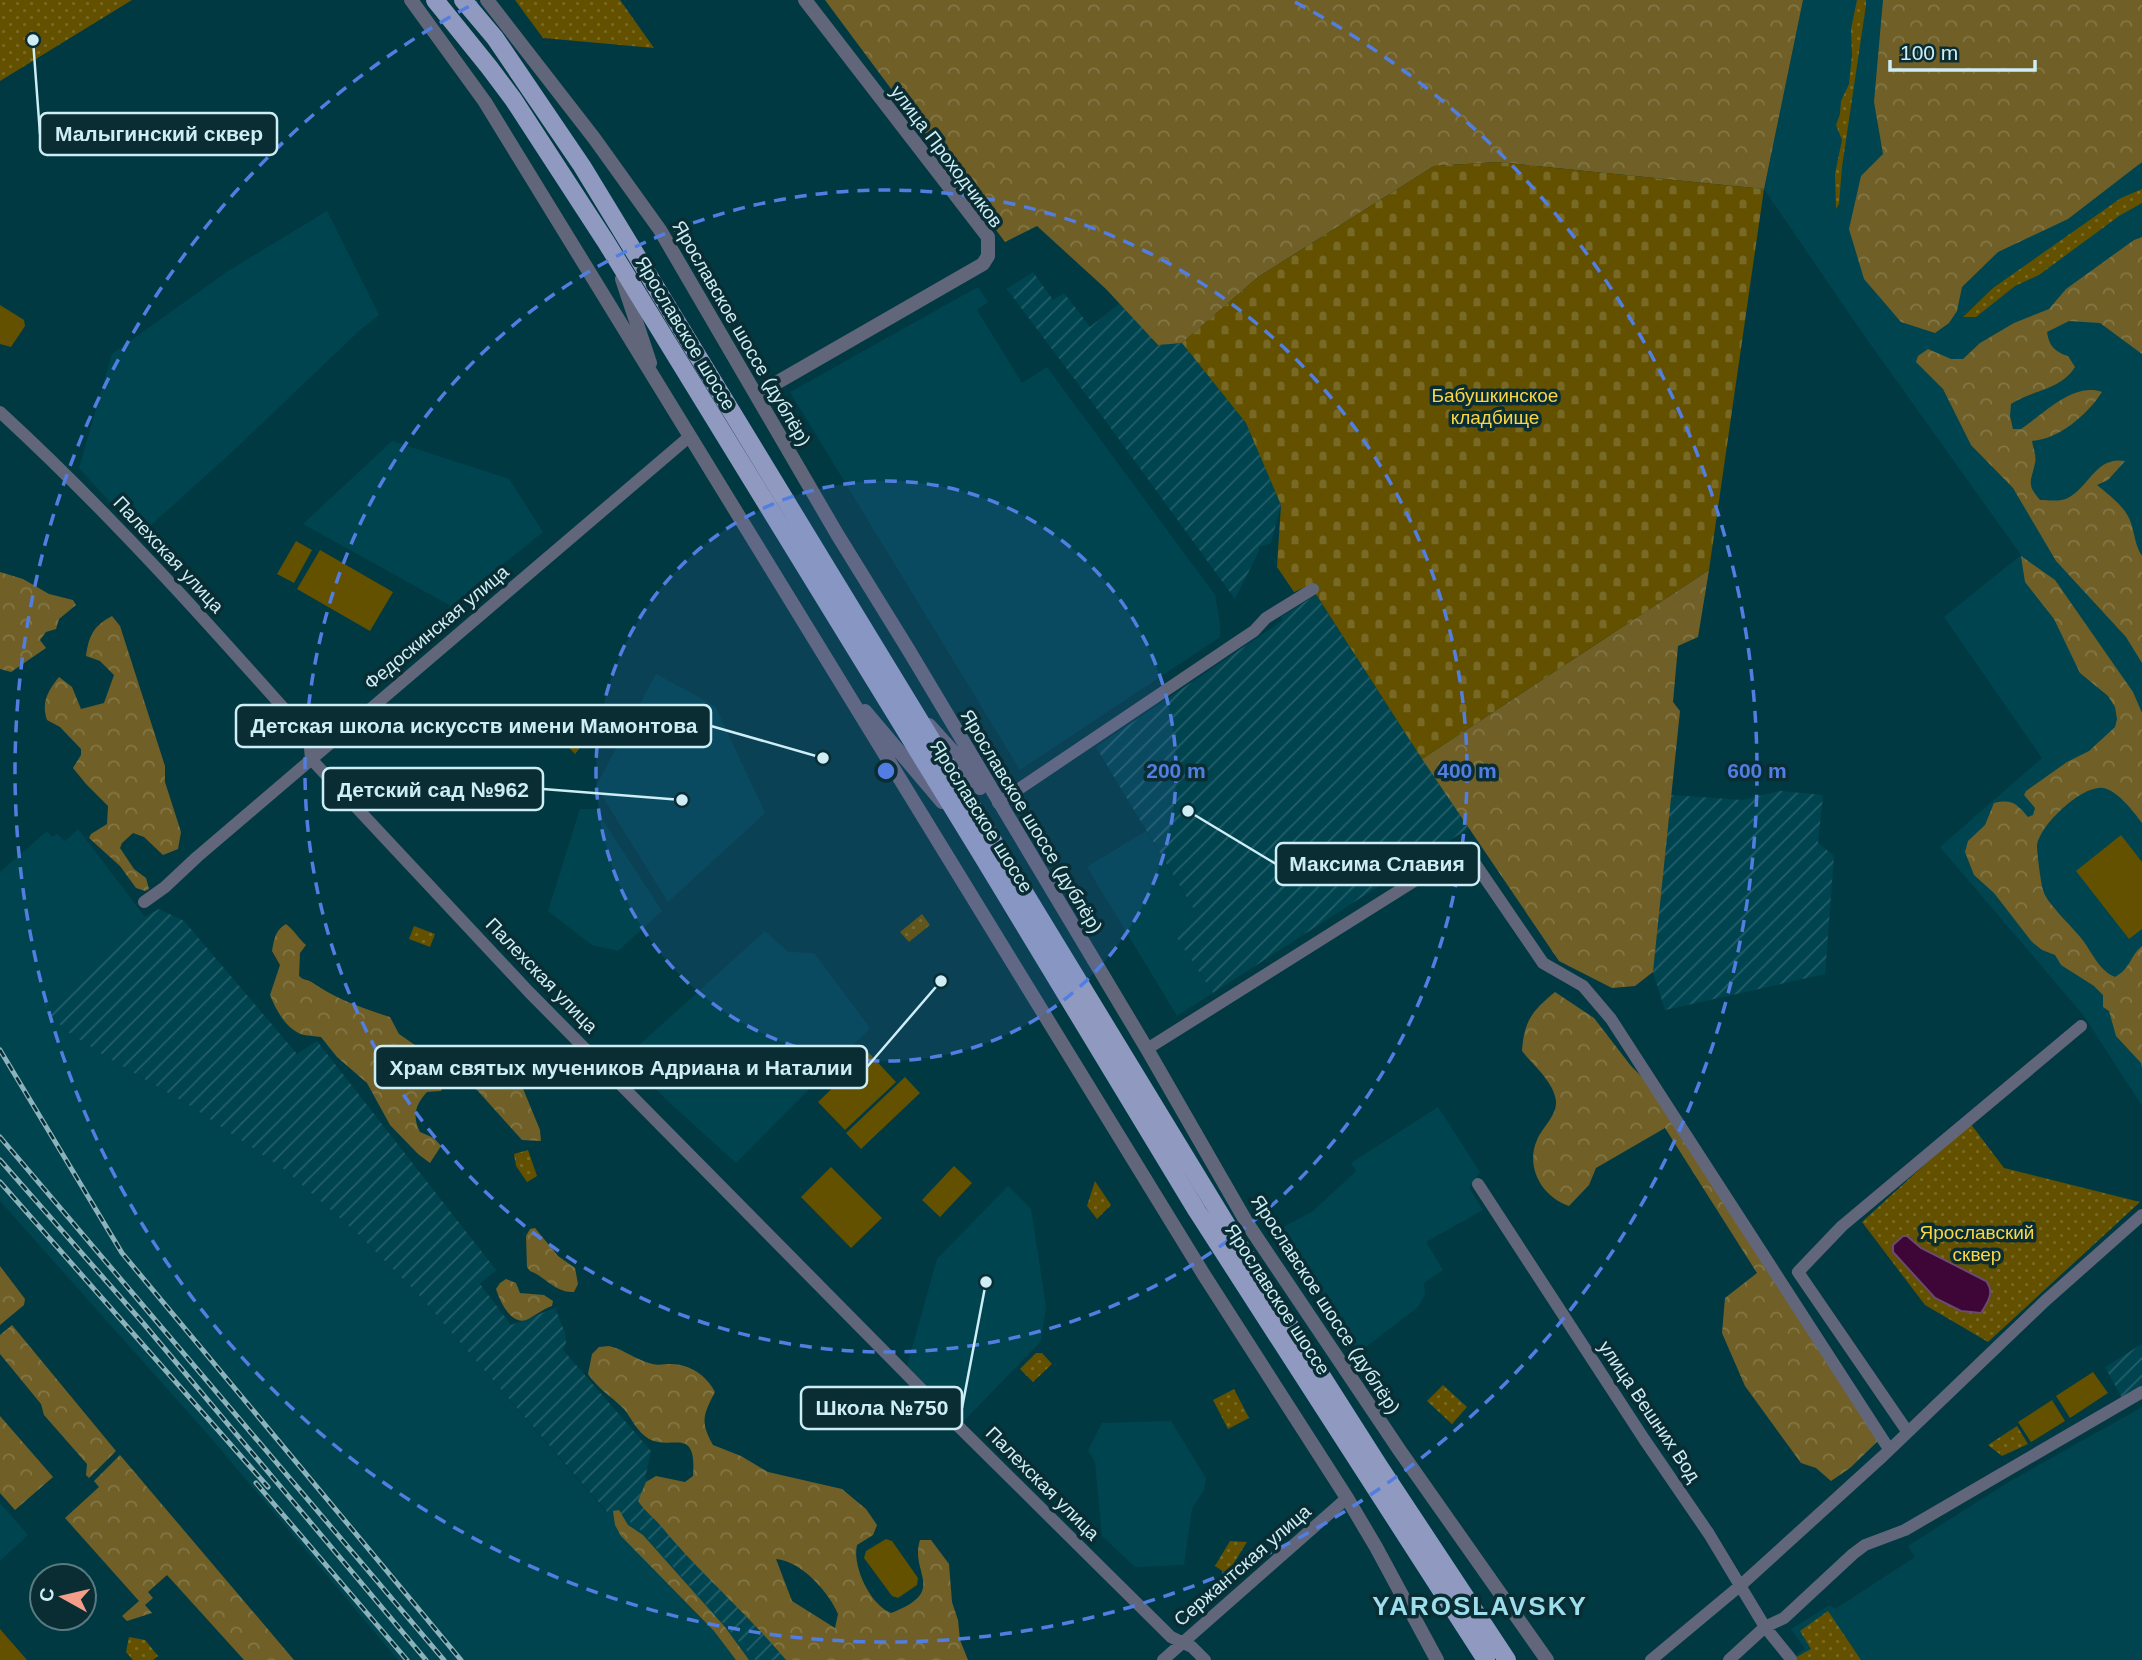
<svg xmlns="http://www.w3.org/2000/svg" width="2142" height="1660" viewBox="0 0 2142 1660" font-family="Helvetica,sans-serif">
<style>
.built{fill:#004450}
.industrial{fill:url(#industrial-furrows)}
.green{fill:url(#green-dots)}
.forest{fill:url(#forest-crowns);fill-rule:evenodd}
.cemetery{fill:url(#cemetery-stones)}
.pitch{fill:#635100}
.water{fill:#3e0537;stroke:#694b70;stroke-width:2}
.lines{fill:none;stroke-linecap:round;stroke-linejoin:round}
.minor{stroke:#62667a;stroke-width:12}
.tertiary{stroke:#62667a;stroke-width:14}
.primary{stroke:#909ac1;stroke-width:18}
.rail-casing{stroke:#8cb3bb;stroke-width:5}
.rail{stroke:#0a2d34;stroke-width:2.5;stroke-dasharray:8;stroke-linecap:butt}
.ring{fill:none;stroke:#527ee1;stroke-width:3.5;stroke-dasharray:12 9}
.labels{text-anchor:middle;stroke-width:7;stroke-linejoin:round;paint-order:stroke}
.street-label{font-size:19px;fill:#ceedf5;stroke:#0a2d34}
.park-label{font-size:19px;fill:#fbd643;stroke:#0a2d34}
.district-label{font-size:26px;font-weight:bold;letter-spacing:2px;fill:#9ddeed;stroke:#0a2d34}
.centre{fill:#527ee1;stroke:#0a2d34;stroke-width:3.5}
.ring-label{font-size:21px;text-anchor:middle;font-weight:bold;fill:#527ee1;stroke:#0a2d34;stroke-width:7;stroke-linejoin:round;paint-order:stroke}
.leader{fill:none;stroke:#ceedf5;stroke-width:2.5}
.callout-dot{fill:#ceedf5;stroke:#0a2d34;stroke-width:2.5}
.callout{fill:#0a2d34;stroke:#ceedf5;stroke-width:2.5}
.callout-label{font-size:21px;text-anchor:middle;font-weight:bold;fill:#ceedf5}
</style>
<defs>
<pattern id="industrial-furrows" width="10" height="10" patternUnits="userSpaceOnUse" patternTransform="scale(1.75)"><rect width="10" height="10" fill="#004450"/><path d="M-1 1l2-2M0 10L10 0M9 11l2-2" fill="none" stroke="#245f6a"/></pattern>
<pattern id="green-dots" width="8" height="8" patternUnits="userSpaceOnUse" patternTransform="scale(1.75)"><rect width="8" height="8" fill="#635100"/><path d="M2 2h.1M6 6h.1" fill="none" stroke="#786a26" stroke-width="1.8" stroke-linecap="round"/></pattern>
<pattern id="forest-crowns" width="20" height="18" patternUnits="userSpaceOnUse" patternTransform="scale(1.75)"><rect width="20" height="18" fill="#706027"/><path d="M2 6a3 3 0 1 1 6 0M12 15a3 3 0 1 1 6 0" fill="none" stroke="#837747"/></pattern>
<pattern id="cemetery-stones" width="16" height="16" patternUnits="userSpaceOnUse" patternTransform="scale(1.75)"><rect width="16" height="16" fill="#635100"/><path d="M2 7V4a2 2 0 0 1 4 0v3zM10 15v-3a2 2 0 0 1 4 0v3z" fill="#786a26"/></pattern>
</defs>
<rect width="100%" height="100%" fill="#013943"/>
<path class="built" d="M1803,0h339v1106l-58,-90 -144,-169 102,-89 -98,-141 77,-62 -160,-224 -97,-142z
M327,211l52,104 -20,16 -126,120 -93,84 -61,-67 33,-114 116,-83z
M978,287l10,15 -11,8 45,73 25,-16 168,228 5,29v13l-200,133 -230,-378z
M392,441l117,38 34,53 -92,74 -148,-82z
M656,674l59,32 50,107 -97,89 -72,-116z
M580,809h15l67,102 -44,40 -26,-6 -44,-34z
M78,829l67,88 -100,90 21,24 39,25 84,49 96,65 73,64 61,61 187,217 22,6 6,7 2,-1 119,136h-357l-187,-222 -211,-237v-329l47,-41 5,6 5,-3 8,7z
M1146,831l52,85 -24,17 39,60 -36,23 -90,-149z
M765,931l23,21 26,1 56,75 -134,135 -66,-60 -43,-42 -1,-4z
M1438,1107l42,65 -11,16 14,22 -57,32 17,28 -19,13 1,11 -7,13 -64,49 -78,-125 37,-20 43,-40 -5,-8z
M1008,1186l23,23 15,97 -5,35 -78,81 -56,-56 30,-107z
M2142,1407v253h-353l16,-11 -14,-20 39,-24 5,4 80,-52 -7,-11 99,-63z
M1171,1421l35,57 -2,12 -12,19 -8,56 -49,2 -33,-31 -7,-74 -7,-12 14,-27z
M0,1503l28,32 -28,26z"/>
<path class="industrial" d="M1033,272l20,28 11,-7 26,34 30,-24 38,42 24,-2 64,80 35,82 -10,38 -12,4v4l-24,48 -138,-190 -90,-120z
M1316,595l106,164 47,69 -256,165 -40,-61 25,-16 -102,-169 186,-126 -1,-4z
M1780,791l43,4 -5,48 16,13 -9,118 -160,36 -12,-38 18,-177 71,5z
M159,909l25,12 113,133 20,-13 179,229 -16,14 31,41 44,-17 10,25 1,10 -3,7 88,101 -6,27 32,18 116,164h-38l-119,-135 -2,1 -7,-8 -20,-6 -188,-217 -61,-61 -73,-64 -96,-65 -84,-49 -39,-25 -22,-24 101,-90z
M2142,1344v43l-20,11 -17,-31z"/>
<path class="green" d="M0,0h132l-132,81z
M515,0h105l34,48 -111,-10z
M1857,0h9v5l-24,162 -3,37 -3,5 -1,-35 7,-34 -6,-15 4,-11 1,-13 8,-17 3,-29 -1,-26z
M2142,189v14l-23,13 -80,59 -24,11 -39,31h-13l30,-29 128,-90z
M585,722l10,7 -20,25 -13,-14z
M922,914l8,11 -21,17 -9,-10z
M414,926l21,8 -5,13 -21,-8z
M1970,1123l34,45 136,34 -152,140 -63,-37 -63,-83z
M528,1150l9,26 -10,6 -11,-16 -2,-12z
M1095,1181l16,24 -14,14 -10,-13z
M1036,1353h6l10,11 -19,18 -13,-13z
M1443,1385l24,22 -15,17 -25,-23z
M1234,1389l15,29 -21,11 -15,-29z
M2017,1426l11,18 -26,12 -14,-11z
M1230,1541l17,1 -20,32 -12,-8z
M1828,1611l33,49h-70l20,-11 -11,-18z
M129,1637l16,3 13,16 -5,4h-20l-7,-8z"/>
<path class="forest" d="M825,0h978l-39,189 -266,-27 -64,4 -176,111 -76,66 -24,2 -52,-56 -69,-63 -32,16z
M1883,0h259v162l-74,57 -70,33 -36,35 -5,24 -8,12 -14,10 -34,-11 -37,-43 -15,-50 12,-53 22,-22 -9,-52z
M2142,237v117l-42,-31 -31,-2 -22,11c2,14 8,20 21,24l7,11c-14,23 -43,23 -64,37l-1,12 3,13h8c23,-15 52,-47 81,-37 -15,23 -43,47 -70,49 1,7 5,16 3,22 -4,19 -9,21 5,37 9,0 20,2 28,-2 22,-12 28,-42 57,-37l-17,19 -11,5c12,10 29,22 34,38 4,12 4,22 11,33v107l-16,-26 -70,-76 -43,-73 -42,-43 -28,-56 -27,-27 2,-6 10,-7 23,10h12l17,-16 34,-20 35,-14 17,-20 68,-49z
M2021,556l34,24 78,112 9,21v110c-8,-11 -25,-33 -39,-35 -21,-3 -63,37 -66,57 0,8 4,41 7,48 5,12 28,34 37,45 12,15 17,32 34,39 16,-9 15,-21 27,-31v122l-1,-5 -25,-27 -7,-25 -6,-4v-12l-9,-9 -33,-21 -6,-10 -13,-5 -10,-8 -38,-49 -20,-18 -9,-23 3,-11 17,-16 9,-22c18,-4 22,0 34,14l5,-2 2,-7 -11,-13 2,-4 41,-29 22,-11 26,-24 2,-8 -2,-12 -7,-11 -28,-23 -26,-54 -29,-37z
M1709,570l-11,67 -20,9 -5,56 7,9 -27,261 -18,14 -23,2 -53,-27 -137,-202z
M0,572l23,7 26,15 24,6 3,5 -17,14 -3,10 -10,3 -6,8 6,8 -35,24 -11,-3z
M112,616l8,10 45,140v16l16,50 -3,17 -15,6 -19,-18 -11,-4 -11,10 -2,5 14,21 12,9 3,11 -4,2 -9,-3 -16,-22 -31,-28 2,-4 16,-10 1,-18 -22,-22 -13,-16 8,-13v-6l-21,-22 -13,-7c-6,-18 1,-29 12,-43l13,10 9,22 23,-6 10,-28 -14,-14 -14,-5c3,-20 7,-30 26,-40z
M286,924c9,7 12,14 20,21l-6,8 -1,23c5,5 9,3 14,7 27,18 47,24 77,34l9,17 29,20 -3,-4 4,-4 30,11 22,-3 31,8 28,68 1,11 -19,-1 -45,-50 -23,-11 -8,3 -5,9 -14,1c-12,13 -15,24 -7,40l14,6 7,8 -11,17 -12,-9 -28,-29 -23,-42 -30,-26 -16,-20c-6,-1 -12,-1 -17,-2 -17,-4 -28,-25 -34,-40l10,-30 -8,-14c2,-11 3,-21 14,-27z
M1555,992l39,26 37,48 21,21 226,354 -28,27 -19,13 -15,-13 -15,-5 -56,-77 -23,-53 3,-35 32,-25 -92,-145 -69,40 -7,17 -20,21c-27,-9 -44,-39 -32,-66 5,-13 20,-24 19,-39 -2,-19 -24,-37 -34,-50 2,-30 10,-40 33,-59z
M535,1228l23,28 17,12 3,16 -4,8c-19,1 -28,-15 -44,-21l-3,-4 -1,-31 4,-7z
M0,1266l25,33 -1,6 -24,20z
M506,1279l10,4 4,10 24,2 9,6 -1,5c-9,3 -19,11 -26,14 -16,5 -27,-21 -30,-31l4,-6z
M12,1325l104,126 -27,27 -3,-3 1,-11 -43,-49 -3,-11 -41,-50v-19z
M609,1346c14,3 26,13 40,17 8,3 14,1 22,1 19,0 36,12 44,28 -12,23 -15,30 -2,53l28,11 27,16 74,17 24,20 11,16 -4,10 -16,10c-5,21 13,60 34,68 58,-22 18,-40 29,-73h11l18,24 3,38 6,18 2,20 8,20h-182c-40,-48 -87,-87 -126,-135 -7,-8 -16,-15 -22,-24l8,-19 10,-6 29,6 8,-6c4,-51 -21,-25 -44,-37 -12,-7 -17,-20 -25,-30 -12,-12 -26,-20 -36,-35l4,-20 7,-7zM776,1559c25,2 53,33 62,55l-3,14 -43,-27z
M0,1416l53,61 -38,33 -15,-17z
M120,1455l174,205h-50l-77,-85 -19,17 5,6 -8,7 7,8 -25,8 -5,-5 17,-15 -74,-83 34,-31 -5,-6z
M619,1510l9,15 15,10 82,92 24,33h-13l-22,-29 -93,-95 -6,-11 -2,-14z"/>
<path class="cemetery" d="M1498,162l266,27 -55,381 -287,189 -112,-174 -16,7 -17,-25 4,-62 -35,-82 -64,-80 76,-66 176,-111z"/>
<path class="pitch" d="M0,305l24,15 1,6 -14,21 -11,-3z
M296,541l16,9 -18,33 -17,-9z
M320,550l73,42 -23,39 -73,-42z
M2121,835l21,27v67l-13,10 -53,-68z
M869,1053l27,29 -51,48 -27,-28z
M905,1077l15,16 -59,56 -15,-16z
M954,1166l18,17 -32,34 -18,-17z
M831,1167l51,51 -31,30 -50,-51z
M2093,1372l15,21 -38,25 -14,-22z
M2052,1400l13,21 -34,21 -13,-20z
M886,1539l6,2 26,37 -1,7 -19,13 -6,-2 -28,-38 2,-7z
M0,1629l27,31h-27z"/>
<path class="water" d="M1903,1236h4l14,12 65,33c9,11 2,21 -5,32l-20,-2 -26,-13 -42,-46v-7z"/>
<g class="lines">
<path class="minor" d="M0,412c110,101 210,213 309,325l2,22 218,233 419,424 223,221 21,10 13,13
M998,803l235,-158 21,-14 12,-13 47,-29
M144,902l21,-15 32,-30 492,-420
M1147,1049l304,-191 12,-2 11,6 69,101 40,23 28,33 278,430
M1478,1184l166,255 65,95 56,93 26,32
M1907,1431l-109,-159 44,-46 239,-200
M1163,1660l184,-162
M1651,1660l90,-75 142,-129 162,-155 97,-86
M1729,1660l36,-33 19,-9 69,-64 12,-9 40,-15 237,-138"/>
<path class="tertiary" d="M411,0l74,102 719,1173 143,223 29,49 61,113
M487,0l107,138 66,92 177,304 71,115 239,400 100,174 153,228 147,209
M622,279l28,84
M757,394l226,-130 5,-8v-19l-183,-237
M865,711l77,91
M929,725l29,32 22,31"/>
<path class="primary" d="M435,0l54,67 24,32 93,143 377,615 214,354 289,449
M463,0l32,38 87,128 671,1102 126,198 128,194"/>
<defs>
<path id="rail" d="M0,1050l122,203 339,407
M0,1137l444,523
M0,1160l143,163 283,337
M0,1182l268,305
M256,1483l151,177"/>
</defs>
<use href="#rail" class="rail-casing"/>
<use href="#rail" class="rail"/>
</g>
<circle cx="886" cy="771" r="290" fill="#527ee1" fill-opacity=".12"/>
<g class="ring">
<circle cx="886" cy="771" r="290"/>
<circle cx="886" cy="771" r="581"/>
<path d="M1295 2A871 871 0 1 1 477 2"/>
</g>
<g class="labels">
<g class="street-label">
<text transform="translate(947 156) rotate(53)" y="7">улица Проходчиков</text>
<text transform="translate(686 333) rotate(59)" y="7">Ярославское шоссе</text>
<text transform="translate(742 333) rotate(60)" y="7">Ярославское шоссе (дублёр)</text>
<text transform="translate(169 554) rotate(47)" y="7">Палехская улица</text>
<text transform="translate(436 627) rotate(-40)" y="7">Федоскинская улица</text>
<text transform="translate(982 816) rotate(58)" y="7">Ярославское шоссе</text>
<text transform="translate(1032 821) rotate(59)" y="7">Ярославское шоссе (дублёр)</text>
<text transform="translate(542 975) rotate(46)" y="7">Палехская улица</text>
<text transform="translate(1278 1299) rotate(57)" y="7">Ярославское шоссе</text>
<text transform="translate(1326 1304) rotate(57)" y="7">Ярославское шоссе (дублёр)</text>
<text transform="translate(1650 1411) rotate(56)" y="7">улица Вешних Вод</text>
<text transform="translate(1043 1483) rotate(45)" y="7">Палехская улица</text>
<text transform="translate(1242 1565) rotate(-41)" y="7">Сержантская улица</text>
</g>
<g class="park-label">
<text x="1495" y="402">Бабушкинское<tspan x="1495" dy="22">кладбище</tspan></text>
<text x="1977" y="1239">Ярославский<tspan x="1977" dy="22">сквер</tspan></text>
</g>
<g class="district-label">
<text x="1480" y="1615">YAROSLAVSKY</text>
</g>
</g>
<circle cx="886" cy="771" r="10" class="centre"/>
<g class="ring-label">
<text x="1176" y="778">200 m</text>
<text x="1467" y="778">400 m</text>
<text x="1757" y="778">600 m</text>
</g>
<path class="leader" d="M33 40L40 134M823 758L711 726M682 800L543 789M1188 811L1276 864M941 981L867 1067M986 1282L962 1408"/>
<g class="callout-dot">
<circle cx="33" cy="40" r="7"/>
<circle cx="823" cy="758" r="7"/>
<circle cx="682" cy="800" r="7"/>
<circle cx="1188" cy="811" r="7"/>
<circle cx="941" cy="981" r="7"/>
<circle cx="986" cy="1282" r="7"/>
</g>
<g class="callout">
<rect x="40" y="113" width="237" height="42" rx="7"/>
<rect x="236" y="705" width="475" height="42" rx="7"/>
<rect x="323" y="768" width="220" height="42" rx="7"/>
<rect x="1276" y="843" width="203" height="42" rx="7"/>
<rect x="375" y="1046" width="492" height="42" rx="7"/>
<rect x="801" y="1387" width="161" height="42" rx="7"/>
</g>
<g class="callout-label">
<text x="159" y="141">Малыгинский сквер</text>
<text x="474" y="733">Детская школа искусств имени Мамонтова</text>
<text x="433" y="797">Детский сад №962</text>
<text x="1377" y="871">Максима Славия</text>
<text x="621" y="1075">Храм святых мучеников Адриана и Наталии</text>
<text x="882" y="1415">Школа №750</text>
</g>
<g transform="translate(63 1597) rotate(278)"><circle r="33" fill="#0a2d34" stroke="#587a81" stroke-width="2"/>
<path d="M0-5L12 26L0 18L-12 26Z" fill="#f49e89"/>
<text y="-10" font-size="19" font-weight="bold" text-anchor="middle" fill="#ceedf5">С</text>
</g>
<path d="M1890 60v10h145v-10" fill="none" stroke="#ceedf5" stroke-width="3.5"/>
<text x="1900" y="60" font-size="21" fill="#ceedf5" stroke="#0a2d34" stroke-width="5" paint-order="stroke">100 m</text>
</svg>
